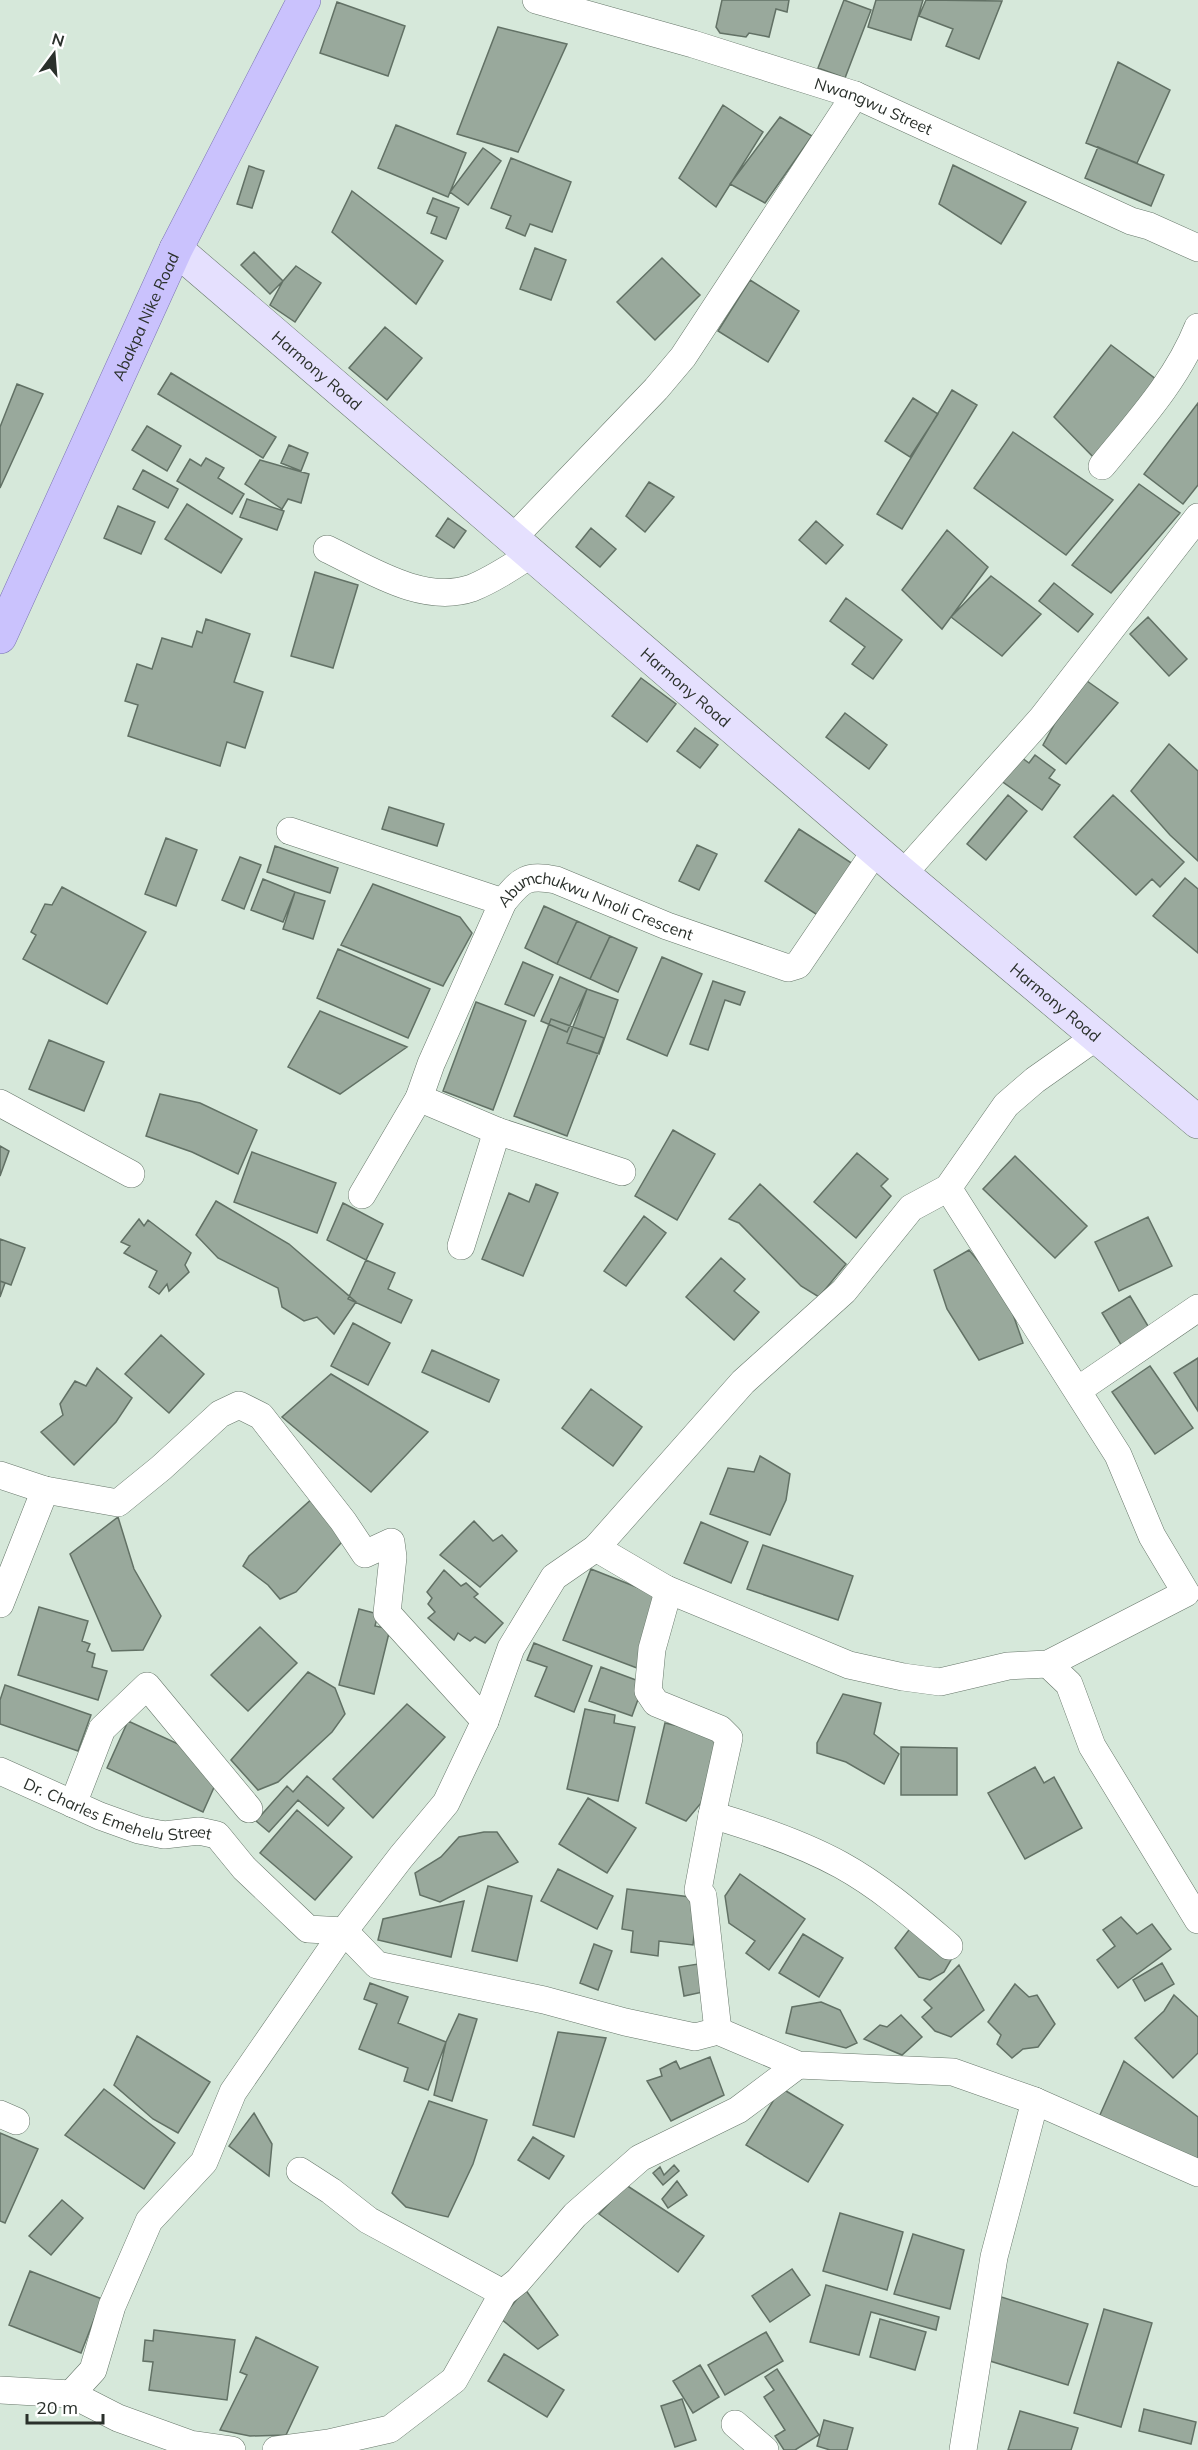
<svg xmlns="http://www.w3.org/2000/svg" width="1198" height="2450" viewBox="0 0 1198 2450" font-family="Mulish,sans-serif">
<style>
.building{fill:#99a99c;stroke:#627165;stroke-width:1.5}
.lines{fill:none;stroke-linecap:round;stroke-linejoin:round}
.street-casing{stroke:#67776a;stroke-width:28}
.secondary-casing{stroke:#67776a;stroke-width:34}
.primary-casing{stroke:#7b74b3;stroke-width:34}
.street{stroke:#fff;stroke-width:27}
.secondary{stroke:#e5e0fe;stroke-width:33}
.primary{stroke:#cac2fd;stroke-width:33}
.labels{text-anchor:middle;stroke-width:6;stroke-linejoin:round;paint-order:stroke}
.street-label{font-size:16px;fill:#2a302b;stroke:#fff}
</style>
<rect width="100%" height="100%" fill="#d6e8da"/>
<path class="building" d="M722,0h67l-2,12 -11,-3 -7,28 -20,-4 -3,4 -26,-4 -4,-6z
M844,0l27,10 -26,68 -27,-10z
M876,0h47l-12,40 -43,-13z
M926,0l76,1 -23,58 -33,-13 7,-17 -34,-13z
M337,2l68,24 -17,50 -68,-23z
M498,27l69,17 -49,108 -61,-18z
M1118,62l52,28 -33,73 -51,-20z
M723,105l40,27 -47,75 -37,-29z
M780,117l32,19 -47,67 -35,-19z
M396,125l70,28 -18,44 -70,-29z
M1098,147l66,28 -13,31 -66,-28z
M483,148l18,13 -33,44 -18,-13z
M511,158l60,24 -19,50 -22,-8 -5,12 -19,-8 5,-12 -20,-8z
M953,165l73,37 -25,42 -62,-40z
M249,166l15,5 -12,37 -15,-4z
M352,191l91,70 -27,43 -84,-72z
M433,198l26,10 -13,31 -15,-6 6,-16 -10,-4z
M535,248l31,12 -15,40 -31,-11z
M254,252l29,29 -13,13 -29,-29z
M662,258l38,37 -45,45 -38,-38z
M296,266l25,17 -26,39 -25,-17 13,-24z
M750,280l49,31 -31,51 -50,-31z
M385,327l37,31 -35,42 -38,-32z
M1111,345l54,41 -63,80 -48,-49z
M171,373l105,64 -13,21 -105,-64z
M17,384l26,10 -43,94v-61z
M952,390l25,15 -75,124 -25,-15z
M913,398l25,16 -28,43 -25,-16z
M1198,403v82l-15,19 -39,-30z
M147,426l34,20 -14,25 -35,-21z
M1013,432l100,68 -47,55 -92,-67z
M289,445l19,8 -7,18 -20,-8z
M206,458l18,10 -6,10 26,16 -12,20 -55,-33 13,-22 11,7z
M260,460l49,14 -8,29 -13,-4 -6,10 -37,-25z
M143,470l35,19 -10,19 -35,-19z
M649,482l25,15 -29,35 -19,-16z
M1139,484l41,29 -69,80 -39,-28z
M247,499l37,12 -7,19 -37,-13z
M187,504l55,35 -21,34 -56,-34z
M118,506l37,16 -14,32 -37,-16z
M448,518l18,13 -12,17 -18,-12z
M816,521l27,24 -17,19 -27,-24z
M591,528l25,21 -16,18 -24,-20z
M947,530l41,37 -46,62 -40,-39z
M315,572l43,13 -25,83 -42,-12z
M991,576l50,38 -39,42 -51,-39z
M1054,583l39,31 -15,18 -39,-31z
M846,598l56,42 -29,39 -21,-15 13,-17 -35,-26z
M1148,617l39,42 -18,17 -39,-42z
M206,619l44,15 -16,48 29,10 -18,56 -18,-6 -7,24 -92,-30 10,-31 -13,-4 12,-37 15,5 10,-31 30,9 5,-16 5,2z
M641,678l35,26 -29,38 -35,-26z
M1087,681l31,22 -52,61 -23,-19 12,-22z
M845,713l42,32 -18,24 -43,-32z
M695,728l23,17 -18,23 -23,-17z
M1169,744l29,27v90l-28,-26 -39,-44z
M1018,755l11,8 6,-8 20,15 -6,8 11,7 -18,25 -42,-30z
M1008,795l19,16 -41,49 -19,-16z
M1113,795l71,67 -24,25 -8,-8 -16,16 -62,-58z
M389,807l55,17 -7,22 -55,-17z
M799,829l54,35 -34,52 -54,-35z
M166,838l31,12 -21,56 -31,-12z
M697,845l20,9 -18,36 -20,-9z
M275,846l63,22 -8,25 -63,-21z
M240,857l21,8 -17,44 -22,-9z
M1185,878l13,11v64l-45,-37z
M263,879l32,13 -12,30 -32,-12z
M373,884l87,33 12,16 -29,53 -102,-41z
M62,887l84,45 -39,72 -84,-45 13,-24 -5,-3 14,-28 7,1z
M295,892l30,9 -12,38 -30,-10z
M544,906l33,15 -20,43 -32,-16z
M577,921l33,15 -20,43 -33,-15z
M610,936l27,12 -19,44 -28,-13z
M338,949l92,40 -22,49 -91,-40z
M662,957l40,17 -35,82 -40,-17z
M523,962l30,13 -19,41 -29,-12z
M560,977l27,12 -20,43 -26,-11z
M713,981l32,11 -5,13 -15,-5 -17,50 -18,-6z
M587,989l31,11 -19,54 -32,-11z
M476,1002l50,19 -33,89 -50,-19z
M320,1011l87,36 -67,47 -52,-27z
M551,1019l53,19 -37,98 -53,-20z
M49,1040l55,22 -20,49 -55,-22z
M160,1094l40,9 57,27 -19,44 -46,-22 -46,-16z
M673,1130l42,24 -38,66 -42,-24z
M0,1146l9,5 -9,25z
M252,1152l84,31 -19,50 -83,-31z
M857,1153l31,26 -7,7 10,10 -35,42 -42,-36z
M1015,1156l72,70 -32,32 -72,-69z
M536,1184l22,9 -35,83 -41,-17 27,-66 20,9z
M760,1184l86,80 -27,33 -18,-11 -62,-63 -10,-4z
M216,1201l73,43 67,58 -22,32 -17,-17 -13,4 -22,-14 -4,-19 -60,-30 -22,-23z
M343,1203l40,21 -17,36 -39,-20z
M644,1216l22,17 -40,53 -22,-15z
M1148,1217l24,49 -53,25 -24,-49z
M139,1219l5,7 4,-6 43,33 -6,12 4,7 -20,19 -2,-7 -8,10 -10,-7 8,-16 -33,-18 6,-7 -9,-4z
M0,1239l25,9 -14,37 -11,-4z
M969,1250l37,44 17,49 -44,17 -32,-51 -13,-39z
M721,1258l24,21 -11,12 25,21 -25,28 -48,-43z
M366,1260l29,13 -7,16 24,11 -11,23 -53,-24z
M0,1281l5,2 -5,14z
M1130,1296l21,35 -28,17 -21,-35z
M353,1323l37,20 -22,42 -37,-19z
M161,1335l43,39 -35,39 -44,-39z
M432,1350l67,30 -10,22 -67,-30z
M1198,1358v53l-24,-38z
M1150,1366l43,62 -38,26 -43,-62z
M97,1368l35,30 -16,24 -42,43 -33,-33 22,-17 -3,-11 15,-23 11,5z
M331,1374l97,58 -57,60 -89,-75z
M591,1389l51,38 -29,39 -51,-38z
M760,1456l30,18 -4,26 -16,35 -60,-21 18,-46 26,4z
M314,1497l28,45 -46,50 -16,7 -12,-14 -25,-19 6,-10z
M118,1517l16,52 27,47 -18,34 -31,1 -42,-97z
M474,1521l19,20 9,-6 15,16 -37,36 -40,-32z
M701,1522l47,20 -17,41 -47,-20z
M763,1545l90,31 -15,44 -91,-31z
M591,1569l73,29 -27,70 -74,-28z
M444,1570l17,16 5,-3 12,11 -4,3 29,26 -18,20 -10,-6 -5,4 -12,-8 -4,7 -26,-22 7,-6 -7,-8 4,-6 -5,-6z
M39,1607l49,14 -6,20 8,3 -3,7 8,3 -3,13 15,4 -9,29 -80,-25z
M359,1609l19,5 -3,12 15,3 -16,65 -35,-9z
M260,1627l37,36 -49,48 -37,-36z
M534,1643l58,23 -18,46 -39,-16 12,-29 -20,-7z
M601,1667l43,16 -12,33 -43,-15z
M308,1672l27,16 10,26 -13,18 -54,50 -20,8 -27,-30z
M5,1685l86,30 -13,36 -78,-27v-24z
M843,1694l38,9 -7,31 25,20 -15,30 -38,-22 -29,-9v-10z
M407,1704l38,33 -72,81 -40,-39z
M585,1709l30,6 -1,8 21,4 -17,74 -51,-12z
M128,1721l96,44 -21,47 -96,-44z
M665,1723l54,12 -18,68 -15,18 -40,-18z
M901,1747l56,1v47h-56z
M1035,1767l9,16 10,-6 28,51 -57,31 -37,-66z
M307,1776l37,32 -16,18 -30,-26 -29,32 -13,-11 31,-35 6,6z
M588,1798l48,30 -29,45 -48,-29z
M297,1810l55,47 -37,43 -55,-47z
M484,1832h13l21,30 -78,40 -20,-7 -5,-22 26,-16 18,-20z
M558,1869l55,27 -16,33 -56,-28z
M740,1874l65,45 -36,51 -23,-17 9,-12 -26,-18 -4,-27z
M488,1886l44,10 -15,65 -45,-10z
M627,1889l71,9 -5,47 -34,-4 -1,15 -27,-4 2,-21 -11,-2z
M464,1901l-13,56 -73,-17 5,-21z
M1121,1917l16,17 15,-10 19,25 -53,39 -21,-28 18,-14 -12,-16z
M912,1926l39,34 -7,12 -14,8 -11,-3 -24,-29z
M803,1934l40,24 -24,39 -40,-24z
M594,1944l18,7 -14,39 -18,-7z
M1162,1963l12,21 -29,17 -12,-21z
M698,1964l5,28 -19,4 -5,-29z
M959,1965l25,45 -33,27 -16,-6 -13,-14 10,-9 -8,-8z
M370,1983l38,14 -10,26 48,19 -18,48 -24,-9 4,-13 -49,-19 18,-45 -13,-5z
M1015,1984l14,13 8,-2 18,29 -17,23 -15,2 -11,9 -15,-14 4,-9 -13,-13z
M1174,1995l24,22v36l-25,25 -38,-40 29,-27z
M821,2002l19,8 17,33 -11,5 -60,-15 6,-26z
M459,2014l18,5 -25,82 -18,-6 12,-53z
M901,2015l21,22 -20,18 -38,-16 16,-14 7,2z
M558,2032l48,6 -32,99 -41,-12z
M137,2036l73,46 -32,51 -25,-14 -39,-34z
M710,2057l14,38 -53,26 -24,-40 15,-5 -2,-7 16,-8 4,8z
M1124,2061l74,56v43l-99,-43z
M781,2088l62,37 -35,57 -62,-37z
M104,2089l71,54 -31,46 -79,-54z
M429,2101l58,19 -14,44 -25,53 -42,-10 -14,-14z
M254,2113l18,31 -3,32 -40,-30z
M0,2133l38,16 -33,74 -5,-2z
M533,2137l31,19 -15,23 -31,-19z
M674,2165l5,6 -16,14 -10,-12 7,-6 4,8z
M677,2181l10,14 -19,13 -6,-9z
M626,2185l78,51 -26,36 -79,-58z
M62,2200l21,18 -32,37 -22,-19z
M840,2213l63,19 -16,58 -64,-19z
M913,2234l51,16 -14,59 -56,-15z
M792,2269l18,26 -40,27 -18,-26z
M30,2271l72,28 -21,54 -72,-28z
M826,2285l113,32 -3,13 -65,-18 -12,43 -49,-13z
M525,2289l33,46 -20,14 -37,-30z
M995,2295l93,29 -20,61 -88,-27z
M1104,2309l48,14 -31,104 -47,-14z
M880,2319l46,13 -11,38 -45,-13z
M154,2330l81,10 -8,60 -78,-10 4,-28 -10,-1 2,-21 8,1z
M766,2332l17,29 -58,34 -17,-30z
M256,2337l62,30 -32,68 -36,1 -30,-6 27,-55 -7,-3z
M504,2354l60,36 -17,27 -59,-36z
M700,2365l19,32 -26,16 -20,-32z
M777,2369l42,66 -24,15h-11l-9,-14 10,-6 -21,-33 10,-7 -9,-13z
M682,2399l14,41 -21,7 -14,-41z
M1144,2409l52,13 -5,22 -52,-13z
M1020,2411l58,17 -7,22h-63z
M824,2420l29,8 -6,22h-17l-13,-4z"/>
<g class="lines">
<defs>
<g id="street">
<path id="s1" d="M536,0l157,44 162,51 276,126 18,5 49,22"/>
<path d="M1102,466c35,-43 75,-86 96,-139"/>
<path d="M514,537l142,-148 27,-32 172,-262"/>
<path d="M327,549c42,20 96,56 145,39 22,-9 41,-22 61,-35"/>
<path d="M290,831l213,71"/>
<path d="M903,874l139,-156 156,-201"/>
<path d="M419,1098l78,33 125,41"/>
<path d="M0,1103l131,71"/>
<path id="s2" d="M362,1195l57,-97 12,-34 72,-162c18,-22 23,-28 53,-22l111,46 121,42 10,-3 78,-115"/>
<path d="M461,1246l36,-115"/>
<path d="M1078,1390l120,-82"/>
<path d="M0,1475l45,15 73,13 43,-35 59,-54 19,-9 22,11 82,105 22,33 26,-12 2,15 -6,56 98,108"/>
<path d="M596,1548l70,41 183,76 54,12 37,5 68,-16 40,-2 138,-71 -34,-57 -34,-81 -170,-267"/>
<path d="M666,1589v10l-14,50 -4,42 8,12 64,26 9,9 -17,77 -14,75 5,6 15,135"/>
<path d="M0,1604l45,-114"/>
<path d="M1048,1664l21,20 23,62 106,174"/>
<path id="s3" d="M0,1771l100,45 39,14 25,5 35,-4 18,4 27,33 64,61 36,2 33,34 167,35 81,22 70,15 23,-6 80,34 155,7 82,29 163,72"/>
<path d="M73,1804l29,-75 45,-43 102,123"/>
<path d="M712,1815c44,13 89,28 129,50 40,22 74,52 108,81"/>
<path d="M0,2114l16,7"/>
<path d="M300,2171l31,20 37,29 135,73"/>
<path d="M0,2390l71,4 22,-24 19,-64 37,-85 55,-59 29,-70 111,-161 57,-74 45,-54 39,-82 26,-73 43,-71 42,-29 147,-166 101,-91 67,-83 37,-20 58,-83 29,-25 61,-43"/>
<path d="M71,2394l47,24 72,26 42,6"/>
<path d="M735,2424l30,26"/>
<path d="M276,2450l53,-7 61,-14 64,-49 49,-87 15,-12 57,-66 65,-57 98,-48 60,-45"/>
<path d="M963,2450l31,-193 41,-156"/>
</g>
<g id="secondary">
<path id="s4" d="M176,249l727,625 295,248"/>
</g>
<g id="primary">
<path id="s5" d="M0,637l176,-388 128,-249"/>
</g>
</defs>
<use href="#street" class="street-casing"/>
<use href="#secondary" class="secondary-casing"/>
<use href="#primary" class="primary-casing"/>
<use href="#street" class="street"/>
<use href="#secondary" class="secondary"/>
<use href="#primary" class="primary"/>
</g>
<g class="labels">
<g class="street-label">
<text dy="6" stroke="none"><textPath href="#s1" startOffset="354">Nwangwu Street</textPath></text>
<text dy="6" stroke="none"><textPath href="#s5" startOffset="352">Abakpa Nike Road</textPath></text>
<text dy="6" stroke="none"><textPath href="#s4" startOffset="186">Harmony Road</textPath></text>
<text dy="6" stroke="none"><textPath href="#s4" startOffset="672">Harmony Road</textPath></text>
<text dy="6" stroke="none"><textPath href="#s2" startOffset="429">Abumchukwu Nnoli Crescent</textPath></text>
<text dy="6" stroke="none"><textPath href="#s4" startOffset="1158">Harmony Road</textPath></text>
<text dy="6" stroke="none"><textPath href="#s3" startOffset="126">Dr. Charles Emehelu Street</textPath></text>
</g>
</g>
<g transform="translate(54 54) rotate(16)" stroke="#ffffff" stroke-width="4.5" paint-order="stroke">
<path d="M0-4.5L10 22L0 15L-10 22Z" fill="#2a302b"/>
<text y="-9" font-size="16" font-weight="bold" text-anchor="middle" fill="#2a302b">N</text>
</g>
<path d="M27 2414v9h76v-9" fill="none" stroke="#2a302b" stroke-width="3"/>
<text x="36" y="2414" font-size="18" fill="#2a302b" stroke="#ffffff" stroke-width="4.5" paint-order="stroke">20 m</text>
</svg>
